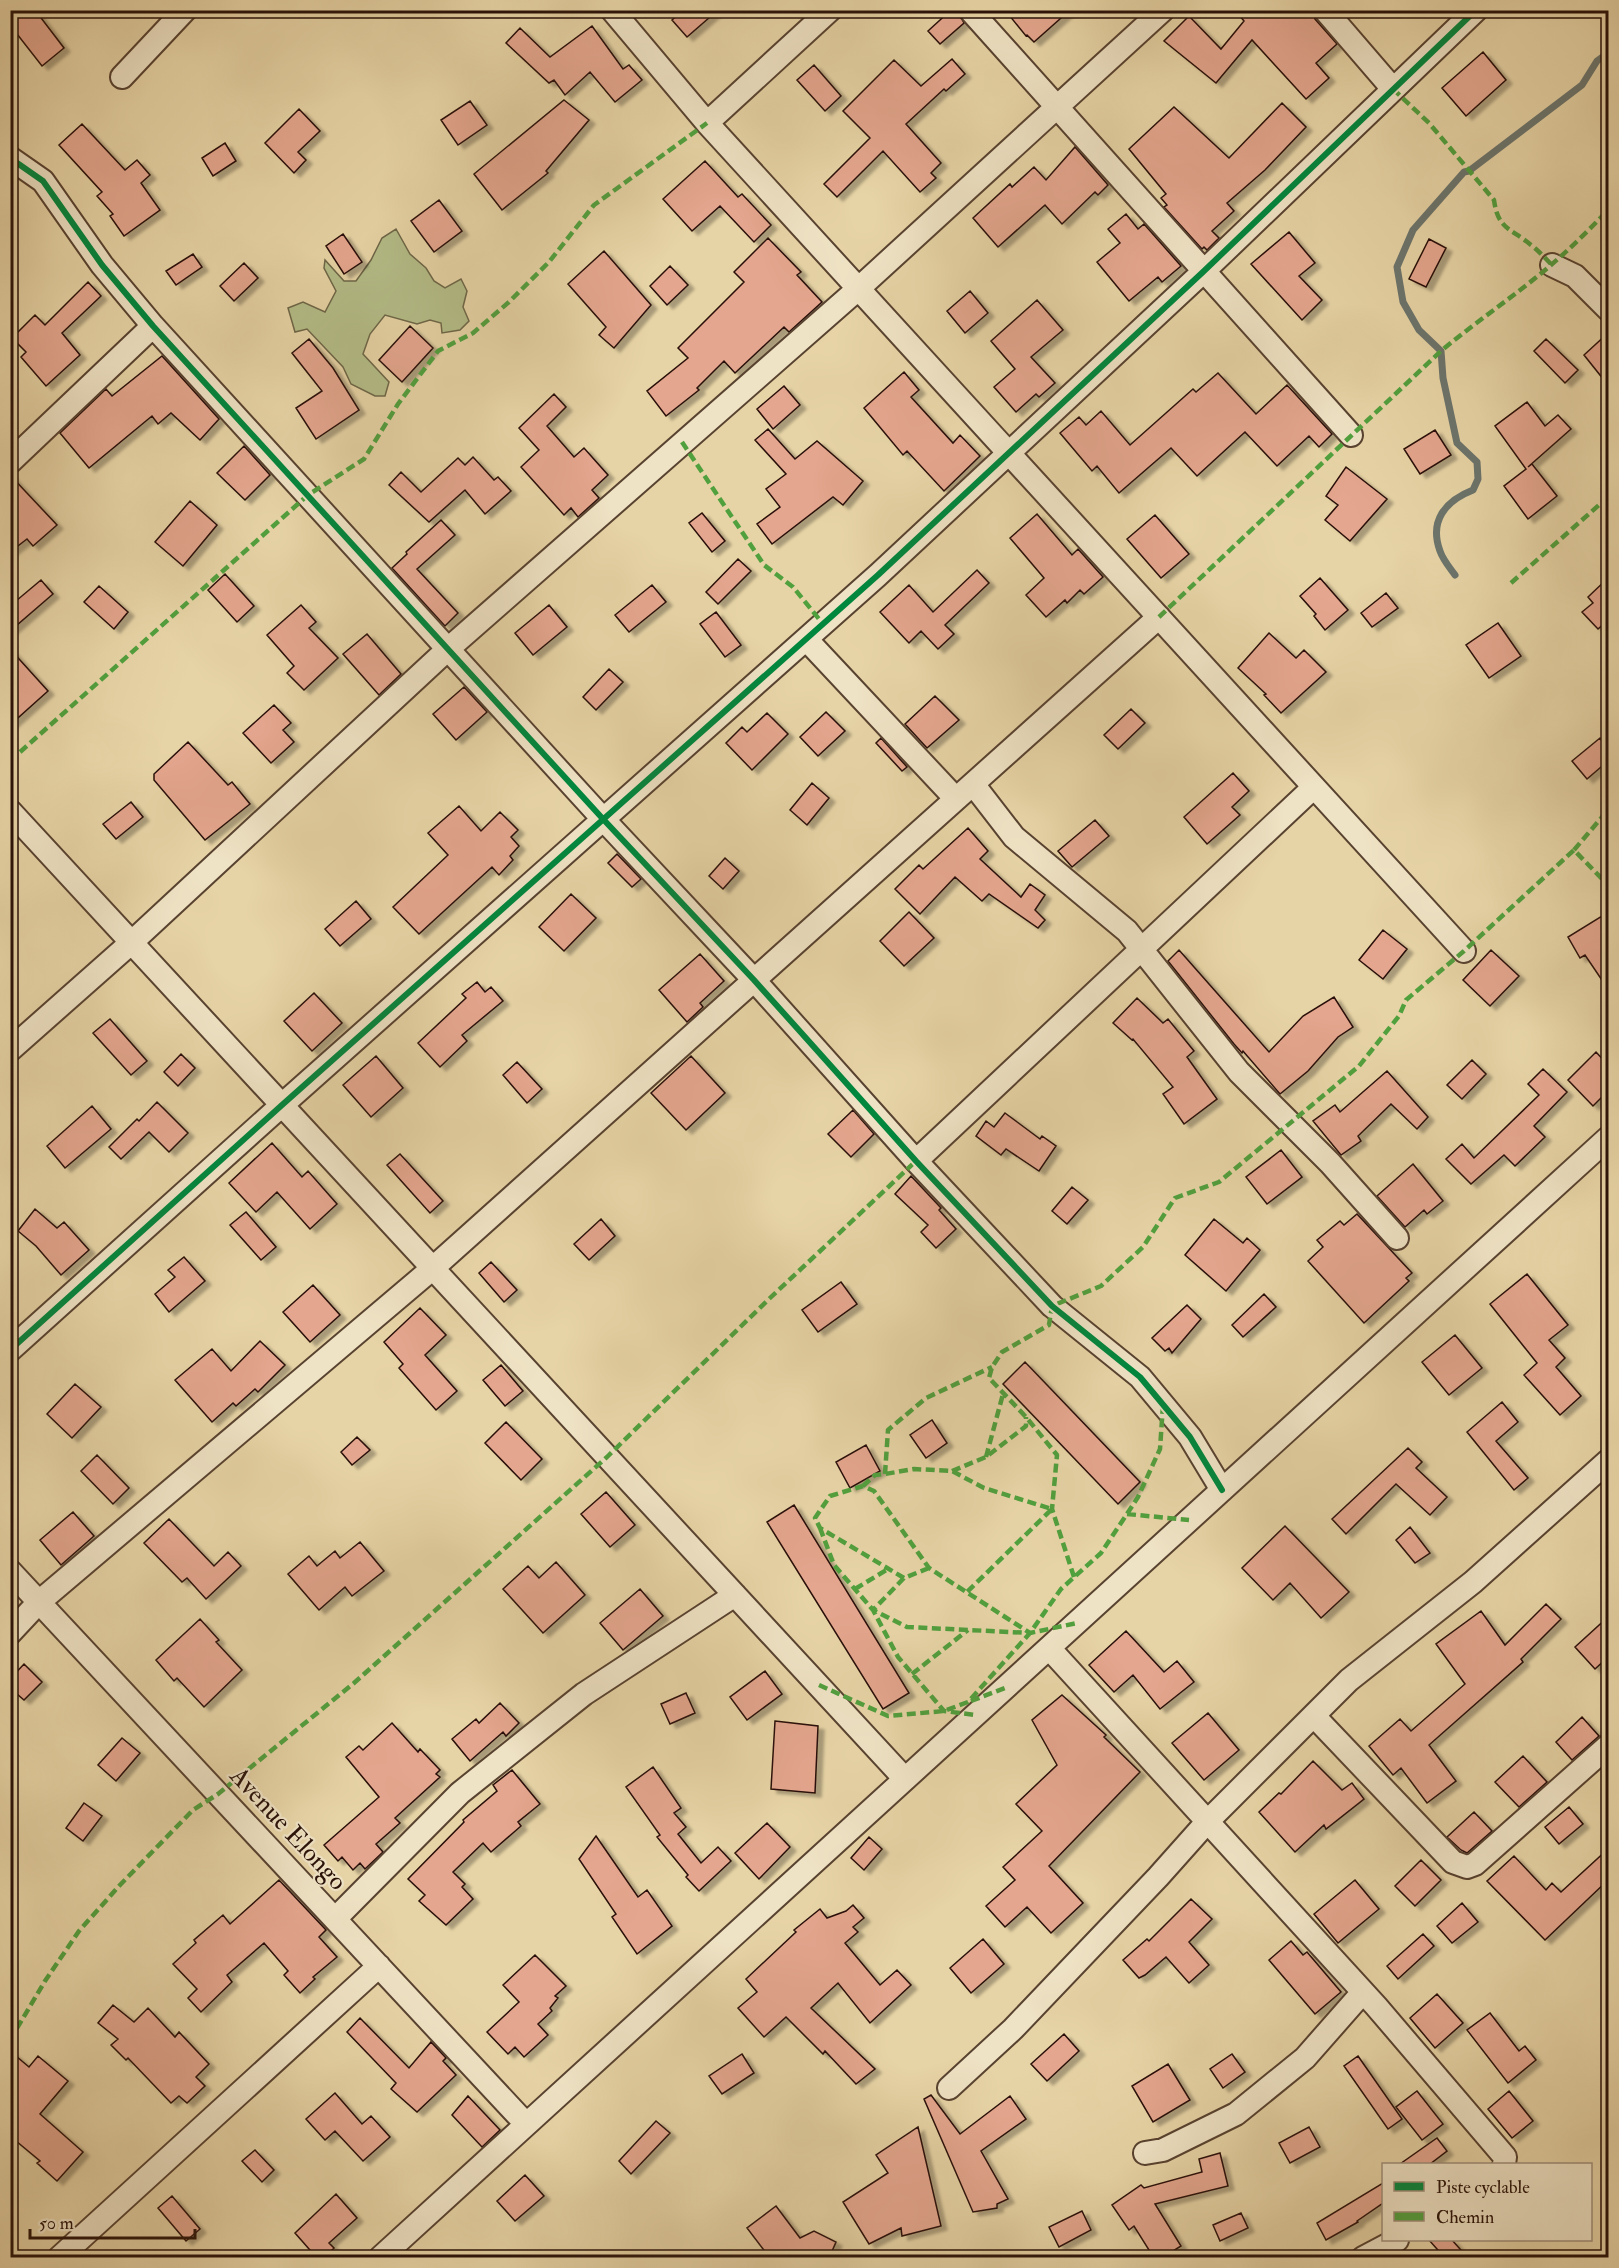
<svg xmlns="http://www.w3.org/2000/svg" width="1619" height="2268" viewBox="0 0 1619 2268" font-family="'IM FELL Double Pica',serif">
<style>
.green{fill:#b4bd88;stroke:#6e6748;stroke-width:1.5}
.lines{fill:none;stroke-linecap:round;stroke-linejoin:round}
.stream{stroke:#6c756d;stroke-width:7}
.building{fill:#e4a68e;stroke:#291108;stroke-width:1.5;filter:url(#shadow)}
.minor-casing{stroke:#584230;stroke-width:26}
.minor{stroke:#efe3c5;stroke-width:22}
.quiet{stroke:#51a03e;stroke-width:4.5;stroke-dasharray:9 4.5;stroke-linecap:butt}
.cycleway-casing{stroke:#efe3c5;stroke-width:10}
.cycleway{stroke:#00873e;stroke-width:6}
.labels{text-anchor:middle;stroke-width:4.5;stroke-linejoin:round;paint-order:stroke}
.street-label{font-size:26px;fill:#291108;stroke:#efe3c5}
</style>
<defs>
<filter id="shadow"><feDropShadow dx="6" dy="4" stdDeviation="1.5" flood-color="#0004"/></filter>
</defs>
<rect width="100%" height="100%" fill="#e7d4a6"/>
<filter id="stains"><feTurbulence type="fractalNoise" baseFrequency=".00333" numOctaves="4"/><feColorMatrix values="0 0 0 0 .2 0 0 0 0 .09 0 0 0 0 .02 0 0 0 .5 -.17"/></filter>
<radialGradient id="worn" r=".72"><stop offset=".6" stop-color="#630" stop-opacity="0"/><stop offset="1" stop-color="#630" stop-opacity=".3"/></radialGradient>
<path class="green" d="M396,229l14,25 16,14 8,13 11,7 16,-9 6,12 -4,16 6,14 -9,9 -18,3 -1,-10 -11,-3 -13,4 -32,-9 -15,19 -7,20 26,28 -4,14h-10l-24,-12 -8,-17 -36,-38 -12,3 -7,-24 15,-6 22,10 11,-21 -12,-23 1,-8 19,21h12l15,-21 11,-22z"/>
<g class="lines">
<path class="stream" d="M1455,575c-5,-7 -12,-15 -15,-24 -11,-30 5,-50 33,-61l5,-11 -1,-17 -20,-19 -14,-65 -2,-27 -22,-21 -16,-28 -6,-35 16,-37 51,-58 5,-1 113,-86 15,-24 11,-8"/>
</g>
<path class="building" d="M27,10h8l29,38 -22,18 -32,-41z
M683,10h35l-31,27 -15,-17z
M951,10h6l7,13 -24,21 -12,-13z
M1005,10h65l-36,32 -7,-7 -1,1z
M1235,10h77l3,9 22,25 -21,19 13,15 -23,21 -54,-59 -36,43 -52,-42 25,-25 32,33 23,-28z
M592,26l31,43 6,-4 13,15 -27,22 -25,-30 -25,23 -11,-15 -5,3 -43,-40 14,-15 30,29z
M1483,52l23,28 -40,36 -24,-28z
M952,59l13,15 -19,17 -2,-2 -38,35 35,39 -10,10 5,5 -16,14 -37,-41 -46,46 -13,-13 46,-46 -27,-27 51,-51 27,26z
M814,65l27,31 -16,15 -28,-31z
M564,100l25,20 -43,51 2,2 -46,37 -28,-36z
M470,101l17,24 -29,20 -17,-25z
M1282,103l24,24 -41,43 -38,33 7,8 -22,20 7,7 -12,12 -3,-3 -2,2 -38,-42 3,-2 -6,-7 5,-4 -37,-45 45,-42 55,51z
M299,109l21,22 -22,21 8,8 -12,13 -29,-30z
M82,124l43,46 12,-10 13,15 -9,8 19,27 -36,26 -14,-20 3,-2 -16,-18 5,-4 -43,-47z
M225,143l11,18 -23,15 -11,-18z
M1075,147l33,38 -10,10 -3,-3 -33,32 -17,-19 -47,42 -25,-29 37,-34 2,3 22,-20 12,13z
M705,161l33,36 4,-3 29,31 -17,17 -34,-36 -28,25 -29,-32z
M439,200l23,31 -28,21 -23,-31z
M1126,214l12,15 6,-5 37,42 -19,16 -4,-5 -29,24 -32,-39 23,-19 -12,-14z
M1289,232l26,31 -16,13 23,24 -20,20 -51,-56z
M343,234l19,28 -18,12 -18,-28z
M768,238l33,34 -4,3 25,27 -33,30 -5,-5 -49,46 -11,-12 -27,27 2,2 -33,26 -19,-25 41,-33 -10,-10 66,-66 -10,-10z
M1429,239l17,9 -20,39 -17,-8z
M604,251l47,54 -37,43 -15,-13 7,-8 -38,-43z
M193,254l9,13 -26,18 -10,-14z
M244,263l14,15 -24,23 -14,-15z
M670,266l18,19 -21,20 -17,-19z
M88,282l13,14 -39,37 18,22 -34,31 -25,-29 5,-5 -14,-14 23,-23 10,10z
M970,291l18,22 -23,20 -18,-22z
M1037,300l26,30 -32,27 24,26 -16,14 -3,-3 -20,18 -22,-25 21,-18 -24,-28z
M410,326l23,22 -31,34 -23,-22z
M1608,333v52l-24,-30z
M309,339l24,29 26,42 -43,29 -20,-31 26,-17 -30,-38z
M1546,339l32,31 -13,13 -31,-32z
M162,356l57,63 -19,21 -29,-27 -13,11 -6,-8 -63,52 -29,-35 46,-44 6,7z
M904,372l15,18 -8,7 42,46 7,-8 20,21 -36,35 -37,-40 -4,4 -39,-47z
M1218,373l38,41 31,-29 45,49 -13,13 -10,-11 -32,30 -32,-34 -48,44 -26,-28 -52,45 -22,-27 -5,5 -32,-38 19,-16 7,8 15,-14 29,34 63,-56 3,3z
M784,386l16,19 -27,24 -16,-20z
M554,394l12,13 -19,19 27,31 10,-9 24,27 -16,15 7,8 -21,19 -7,-9 -7,7 -43,-48 18,-17 -20,-22z
M1527,402l18,24 13,-11 13,14 -43,38 4,-3 25,32 -29,23 -24,-33 22,-17 -31,-43z
M768,429l27,30 22,-18 46,40 -20,24 -10,-8 -61,47 -15,-20 23,-17 -14,-18 20,-15 -31,-34z
M1435,430l16,25 -31,19 -16,-25z
M244,446l26,29 -25,25 -28,-27z
M473,457l21,23 4,-3 13,14 -26,23 -20,-24 -36,32 -40,-37 12,-13 20,20 37,-34 7,7z
M1346,467l41,32 -37,42 -25,-21 13,-15 -12,-9z
M10,475l47,50 -24,21 -6,-7 -17,13z
M190,501l27,24 -34,41 -28,-24z
M702,513l23,28 -13,11 -23,-29z
M1037,514l35,41 6,-6 25,28 -19,17 -4,-4 -13,13 -2,-3 -19,17 -20,-22 18,-17 -34,-40z
M1155,515l34,39 -28,24 -34,-39z
M441,520l14,15 -38,34 41,44 -13,13 -53,-58 15,-14 -1,-2z
M738,559l13,12 -33,33 -12,-12z
M977,570l12,13 -44,42 9,9 -16,15 -17,-18 -12,12 -29,-31 29,-27 24,27z
M225,574l29,32 -17,16 -29,-32z
M1320,578l28,32 -23,20 -11,-14 2,-2 -16,-18z
M1608,578v45l-1,-2 -9,8 -16,-17 11,-9 -5,-6z
M41,580l12,14 -43,37v-25z
M652,585l14,17 -37,30 -14,-17z
M99,586l29,26 -14,17 -30,-27z
M1386,593l12,15 -26,19 -11,-14z
M301,605l15,17 -7,6 29,30 -34,32 -17,-17 7,-7 -27,-31z
M549,605l18,22 -34,28 -18,-22z
M716,612l25,33 -16,12 -25,-33z
M1498,623l23,33 -32,22 -23,-33z
M1269,633l27,25 8,-8 22,22 -45,41 -17,-18 2,-1 -28,-26z
M367,634l34,40 -22,21 -36,-41z
M10,649l38,42 -38,34z
M609,669l14,13 -27,28 -13,-13z
M464,687l23,25 -31,28 -23,-26z
M935,696l24,24 -32,28 -22,-24z
M274,705l17,18 -8,7 11,12 -23,21 -28,-30z
M1131,709l14,14 -27,26 -14,-14z
M826,712l19,19 -27,25 -18,-19z
M767,713l21,21 -36,36 -26,-27 16,-16 5,5z
M881,738l26,29 -5,4 -26,-28z
M1600,738l8,11v12l-21,18 -15,-18z
M188,742l40,43 4,-3 18,22 -45,36 -51,-60v-6z
M1233,773l16,18 -17,16 8,8 -33,29 -23,-27z
M812,783l17,15 -22,27 -17,-15z
M131,802l12,15 -27,22 -13,-15z
M459,806l22,25 19,-19 18,18 -7,7 8,9 -9,10 3,4 -14,15 -7,-8 -73,67 -26,-27 55,-52 -20,-22z
M1095,820l14,16 -37,31 -14,-16z
M968,828l20,23 -8,8 41,38 9,-13 15,11 -10,15 10,10 -7,8 -49,-34 -7,7 -27,-24 -35,37 -25,-25 24,-24 4,4z
M617,854l24,25 -9,8 -24,-24z
M725,858l14,13 -16,18 -14,-13z
M571,894l25,24 -32,33 -25,-24z
M356,901l15,18 -31,27 -15,-17z
M909,912l25,26 -30,28 -24,-25z
M1602,916l6,12v61l-23,-34 -5,3 -12,-21z
M1383,930l24,19 -24,30 -24,-19z
M1179,950l90,102 34,-36 31,-19 19,30 -15,10 -30,34 -28,23 -37,-43 -1,2 -8,-9 -66,-83z
M1491,950l28,26 -29,30 -27,-26z
M700,954l24,27 -24,22 3,4 -16,15 -28,-32z
M477,982l8,10 6,-5 12,14 -41,34 5,6 -27,26 -22,-24 48,-45 -4,-4z
M314,993l28,30 -30,28 -28,-30z
M1137,998l26,25 5,-4 26,32 -7,6 30,42 -33,25 -21,-30 10,-7 -40,-48 -1,1 -19,-17z
M110,1019l37,42 -16,14 -38,-42z
M1596,1052l12,13v26l-15,15 -25,-26z
M181,1054l14,14 -17,18 -14,-14z
M376,1056l27,32 -32,29 -28,-32z
M691,1056l34,37 -39,37 -35,-37z
M1472,1060l14,14 -24,25 -15,-14z
M517,1062l25,27 -15,14 -24,-28z
M1543,1069l24,23 -33,34 11,11 -30,29 -11,-11 -33,29 -25,-25 16,-15 12,14 65,-63 -11,-11z
M1387,1071l41,46 -11,12 -26,-25 -33,32 3,5 -20,14 -28,-34 22,-16 5,7z
M157,1102l31,31 -19,19 -20,-20 -28,27 -12,-12 28,-28 2,2z
M92,1106l19,23 -46,39 -18,-22z
M853,1110l21,24 -23,23 -23,-23z
M1005,1113l35,26 2,-3 14,10 -17,25 -33,-22 -5,6 -25,-19 10,-15 8,6z
M272,1143l30,34 6,-6 29,33 -27,25 -33,-37 -21,20 -27,-29z
M1281,1150l21,27 -35,27 -21,-27z
M400,1154l43,47 -13,12 -43,-48z
M1413,1164l30,37 -16,13 -3,-4 -19,17 -28,-31z
M911,1176l30,32 -2,2 17,19 -20,19 -15,-16 7,-7 -33,-31z
M1072,1187l16,13 -21,24 -15,-13z
M35,1209l22,19 7,-6 25,28 -28,25 -25,-29 -18,-15z
M246,1212l30,35 -15,13 -31,-35z
M1357,1214l55,59 -6,5 3,3 -45,42 -56,-62 15,-14 -6,-7 23,-19 4,4z
M601,1219l14,17 -26,24 -15,-16z
M1214,1219l29,24 4,-5 13,12 -34,41 -41,-36z
M184,1257l21,24 -36,31 -14,-18 20,-17 -7,-7z
M491,1262l26,28 -13,12 -25,-29z
M1527,1274l41,51 -19,15 16,18 -9,9 25,29 -21,19 -36,-40 13,-12 -47,-59z
M841,1282l16,22 -39,28 -16,-22z
M313,1285l27,30 -30,27 -27,-30z
M1264,1294l12,13 -33,30 -11,-12z
M1187,1305l14,14 -29,34 -3,-5 -4,3 -13,-13z
M420,1308l26,27 -21,20 32,36 -21,19 -37,-42 4,-4 -19,-22z
M1455,1335l27,33 -33,27 -27,-33z
M260,1341l25,24 -27,27 -3,-3 -19,17 -3,-3 -21,19 -37,-42 37,-31 19,22z
M1025,1362l115,120 -22,22 -115,-120z
M501,1365l22,26 -18,15 -22,-26z
M75,1384l26,23 -29,31 -25,-24z
M1502,1402l16,20 -22,19 32,37 -14,12 -47,-58z
M932,1420l15,23 -21,15 -16,-23z
M506,1422l36,37 -21,21 -36,-37z
M357,1437l13,13 -18,15 -11,-13z
M866,1445l14,26 -30,17 -14,-26z
M1408,1448l14,14 -6,6 31,29 -17,18 -34,-31 -50,50 -14,-15z
M97,1455l32,33 -16,16 -32,-33z
M606,1492l29,33 -25,22 -29,-33z
M794,1505l115,188 -26,16 -116,-187z
M73,1512l21,24 -33,29 -21,-25z
M169,1519l45,47 14,-14 13,14 -35,33 -19,-21 -5,4 -38,-39z
M1285,1526l64,66 -28,26 -31,-35 -17,17 -31,-32z
M1410,1527l20,26 -15,10 -19,-23z
M360,1542l24,29 -32,25 -7,-9 -26,23 -31,-36 21,-18 8,10 18,-15 5,7z
M556,1562l29,33 -42,38 -40,-44 25,-23 11,12z
M640,1589l23,27 -40,34 -23,-27z
M1546,1604l15,15 -40,40 2,3 -94,83 27,36 -29,22 -26,-35 -8,7 -24,-29 31,-27 11,12 54,-47 -29,-40 45,-33 24,34z
M1608,1617v40l-13,12 -20,-22z
M200,1619l19,21 -3,2 26,28 -38,37 -27,-29 -3,3 -18,-21z
M1126,1631l38,41 13,-11 17,21 -34,27 -27,-34 -19,17 -25,-27z
M24,1664l18,18 -18,18 -14,-12v-9z
M765,1671l17,23 -35,26 -17,-23z
M686,1693l9,20 -25,11 -9,-20z
M1062,1695l44,40 -2,2 36,35 -91,94 34,37 -32,30 -24,-26 -22,20 -19,-21 29,-26 -12,-13 39,-36 -26,-27 41,-39 -25,-45z
M500,1703l19,20 -13,13 -3,-4 -33,29 -18,-22 24,-20 3,4z
M1208,1713l31,37 -35,30 -32,-37z
M1582,1717l17,19 -27,24 -16,-18z
M775,1721l43,5 -3,67 -44,-4z
M392,1723l26,29 2,-3 20,21 -4,4 4,3 -45,41 5,5 -24,21 7,8 -18,17 -5,-6 -7,7 -11,-13 -4,4 -14,-16 55,-48 -33,-40 13,-11 4,4z
M122,1738l18,15 -24,28 -18,-16z
M1523,1756l24,26 -28,25 -24,-25z
M1313,1761l29,29 10,-7 12,16 -38,30 -2,-4 -29,27 -36,-40 20,-19 2,1z
M653,1767l28,41 -7,5 12,14 -8,7 23,29 17,-16 13,14 -32,30 -13,-14 2,-2 -31,-38 3,-2 -34,-48z
M512,1770l28,34 -22,18 3,4 -30,26 -8,-9 -30,29 12,12 -3,3 11,12 -27,26 -27,-24 6,-6 -17,-16 56,-57 -1,-2 34,-29 -4,-6z
M84,1803l18,13 -19,25 -17,-13z
M1569,1807l14,17 -24,20 -14,-17z
M1474,1812l18,19 -25,22 -6,-3 -14,-13z
M767,1823l23,24 -31,32 -24,-26z
M596,1836l42,61 9,-7 25,36 -35,28 -25,-37 4,-3 -37,-55z
M869,1837l13,12 -18,21 -13,-12z
M1608,1849v31l-63,60 -58,-59 27,-25 32,34 6,-7 9,9z
M1421,1860l20,20 -26,26 -20,-20z
M279,1880l47,50 -7,7 18,20 -24,20 2,2 -15,14 -16,-18 4,-4 -24,-28 -37,32 5,7 -31,30 -13,-14 9,-9 -24,-25 23,-21 -2,-3 29,-25 7,9z
M1355,1880l24,29 -41,34 -24,-29z
M1191,1899l21,20 -23,23 20,23 -20,18 -23,-26 -21,18 -6,3 -16,-18 24,-21 2,2z
M1462,1903l16,19 -26,21 -15,-17z
M853,1905l11,13 -11,9 5,5 -13,11 35,42 17,-15 14,15 -41,38 -32,-40 -27,25 64,61 -19,15 -31,-33 -2,3 -37,-37 -22,20 -26,-29 19,-16 -11,-13 50,-47 -2,-2 26,-21 7,9 19,-7z
M1423,1934l11,12 -36,33 -11,-13z
M983,1939l21,25 -33,29 -21,-25z
M1291,1941l12,14 4,-3 34,40 -26,22 -46,-54z
M535,1955l31,31 -11,10 3,2 -8,10 2,3 -14,13 10,11 -24,22 -9,-10 -7,7 -21,-22 32,-30 -16,-17z
M1437,1994l26,29 -28,25 -25,-30z
M113,2005l21,17 14,-14 27,29 4,-5 30,32 -13,13 9,9 -18,17 -8,-7 -8,7 -43,-45 -2,2 -15,-15 7,-6 -20,-16z
M1490,2013l29,38 6,-5 11,14 -28,23 -41,-53z
M360,2018l49,50 22,-26 15,16 -3,3 13,14 -39,37 -26,-23 5,-6 -49,-51z
M1064,2034l15,17 -32,30 -16,-17z
M10,2051l19,16 9,-11 30,25 -28,33 43,38 -26,29 -20,-18 3,-2 -30,-25z
M742,2054l12,19 -32,21 -13,-18z
M1232,2054l13,18 -22,16 -13,-19z
M1358,2056l44,63 -14,10 -44,-63z
M1168,2064l22,36 -37,22 -21,-36z
M1417,2091l26,33 -21,16 -26,-33z
M1509,2091l24,30 -21,17 -24,-29z
M335,2093l27,31 9,-8 19,21 -27,24 -28,-30 -10,9 -19,-21z
M931,2095l29,39 50,-38 16,23 -45,32 27,48 -11,5v4l-24,4 -49,-113z
M468,2096l32,34 -18,17 -30,-32z
M656,2121l14,12 -39,41 -12,-13z
M918,2127l23,99 -39,10 -1,-8 -32,16 -26,-42 45,-29 -12,-18z
M1309,2127l11,20 -30,16 -11,-20z
M1437,2138l10,13 -17,13h-30z
M255,2150l19,20 -12,12 -20,-21z
M1220,2153l8,33 -73,18 26,42 -19,12h-8l-20,-32 -5,4 -17,-25 29,-20 3,3 58,-16 -3,-13z
M525,2175l19,21 -29,25 -18,-20z
M1383,2183v20l-26,18 1,1 -32,18 -9,-17z
M336,2194l21,24 -28,25 5,5 -10,10h-7l-22,-25z
M172,2196l28,33 -14,12 -28,-33z
M776,2206l24,32 14,-7 22,11 -7,16h-59l-23,-30z
M1082,2211l9,19 -32,17 -10,-20z
M1241,2213l7,15 -28,13 -7,-16z
M1429,2240h23l16,18h-23z"/>
<g class="lines">
<defs>
<path id="minor" d="M612,10l95,113 757,828
M970,10l381,425
M1325,10l68,79
M122,77l63,-67
M707,123l123,-113
M10,158l33,23 59,84 51,61 450,493 151,161 162,181 136,145 88,71 50,60 32,53
M1552,265l23,11 33,33
M10,462l143,-136
M806,639l150,160
M973,784l41,53 113,94 112,141 91,91 67,75
M10,811l895,968
M10,1050l122,-108 316,-293 410,-360 305,-279
M916,1161l398,-374
M10,1350l272,-245 596,-530 326,-304 272,-261
M10,1571l516,553
M10,1633l29,-31 394,-334 726,-651
M1049,1648l327,358 129,151 -1,7
M1314,1716l139,146 14,5 8,-3 133,-118
M335,1919l125,-126 124,-99 151,-99
M949,2088l64,-59 145,-152 49,-55 142,-142 124,-98 135,-121
M1145,2153l18,-3 73,-36 69,-56 58,-66
M59,2258l320,-292
M380,2258l1228,-1120
M1363,2258l34,-18"/>
</defs>
<use href="#minor" class="minor-casing"/>
<use href="#minor" class="minor"/>
<path class="quiet" d="M1393,89l36,34 65,77c4,30 17,28 37,45 8,6 14,13 21,20
M682,442l82,123 29,22 30,37
M1511,583l97,-86
M1159,617l282,-266c36,-30 75,-56 110,-86 20,-17 39,-36 57,-55
M10,761l298,-266 56,-36 34,-55 40,-53 35,-18 36,-31 40,-40 45,-57 113,-82
M1574,850l34,-40
M986,1457l17,-63
M952,1471l34,-14 40,-31v-9
M885,1474l3,-44 38,-32 66,-31
M863,1486l12,-11 10,-1 29,-5 38,2 32,17 68,21 -85,83
M1127,1514l62,6
M820,1528l14,37 39,45 34,17 123,6 47,-10
M929,1568l-25,10 -31,32 25,47 46,54 31,4
M1074,1577l-22,-68 5,-54 -31,-38 -37,-39 3,-11 10,-15 47,-27 3,-19 49,-20 42,-39 32,-49 44,-16 140,-116 40,-50 7,-16 58,-49 110,-101 34,35
M904,1578l-84,-50 -5,-10 15,-22 33,-10 11,5 55,77 101,65
M855,1589l33,-20
M912,1674l56,-44
M819,1685l69,31 56,-5 24,-9 62,-69 31,-44 40,-36 26,-39 11,-17 22,-48 3,-44
M971,1701l34,-13
M10,2040l35,-59 34,-50 41,-46 73,-75 25,-16 136,-111 253,-226 163,-159 146,-137"/>
<defs>
<path id="cycleway" d="M10,158l33,23 59,84 51,61 450,493 151,161 162,181 136,145 88,71 50,60 32,53
M10,1350l272,-245 596,-530 326,-304 272,-261"/>
</defs>
<use href="#cycleway" class="cycleway-casing"/>
<use href="#cycleway" class="cycleway"/>
</g>
<g class="labels">
<g class="street-label">
<text transform="translate(289 1828) rotate(47)" y="9">Avenue Elongo</text>
</g>
</g>
<rect width="1619" height="2268" fill="none" stroke="#e7d4a6" stroke-width="36"/>
<rect x="12" y="12" width="1595" height="2244" fill="none" stroke="#291108" stroke-width="3"/>
<rect x="18" y="18" width="1583" height="2232" fill="none" stroke="#291108" stroke-width="1.5"/>
<rect x="1382" y="2163" width="210" height="78" fill="#efe3c5" stroke="#a08f79" stroke-width="1.5"/>
<rect x="1394" y="2182" width="30" height="9" fill="#00873e" stroke="#a08f79" stroke-width="1.5"/>
<text x="1436" y="2193" font-size="18" fill="#291108">Piste cyclable</text>
<rect x="1394" y="2212" width="30" height="9" fill="#51a03e" stroke="#a08f79" stroke-width="1.5"/>
<text x="1436" y="2223" font-size="18" fill="#291108">Chemin</text>
<path d="M30 2229v9h165v-9" fill="none" stroke="#291108" stroke-width="3"/>
<text x="39" y="2229" font-size="18" fill="#291108" stroke="#efe3c5" stroke-width="4.5" paint-order="stroke">50 m</text>
<rect width="100%" height="100%" filter="url(#stains)"/>
<rect width="100%" height="100%" fill="url(#worn)"/>
</svg>
